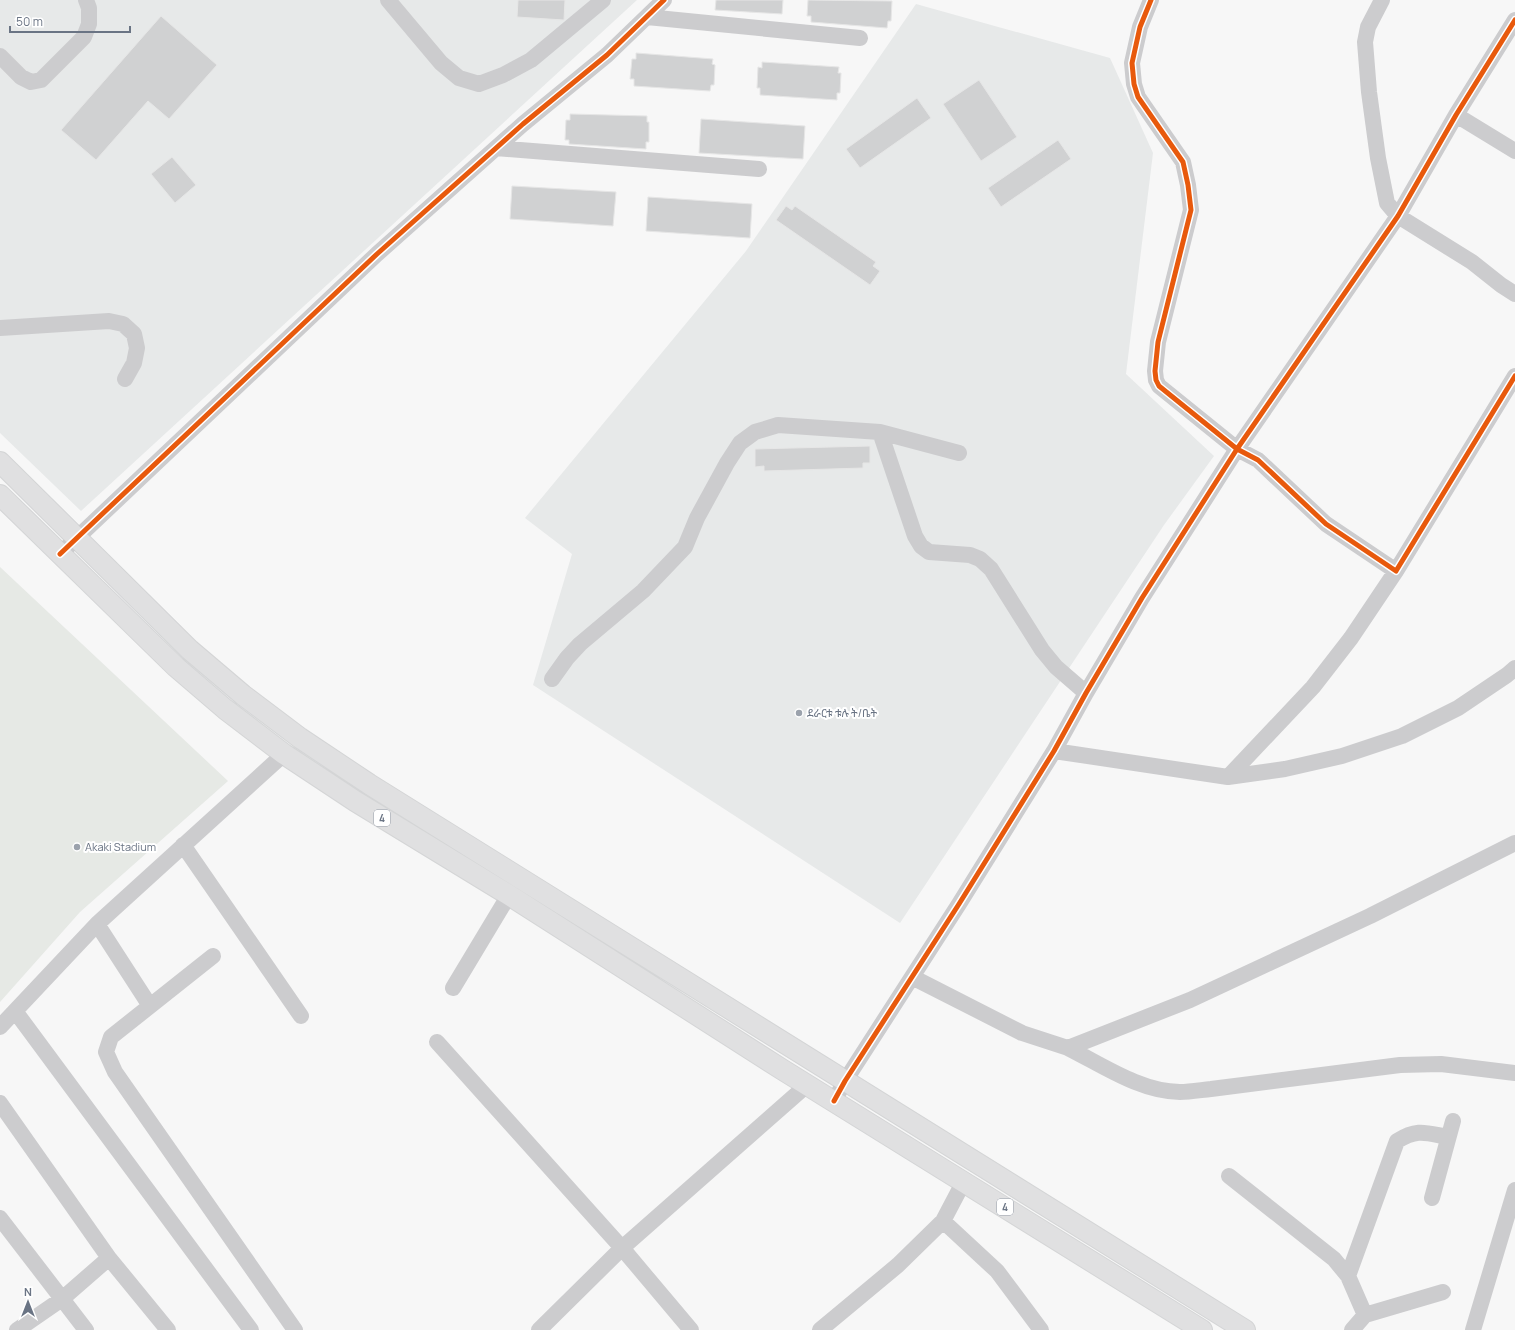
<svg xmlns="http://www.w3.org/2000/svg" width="1515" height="1330" viewBox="0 0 1515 1330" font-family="Manrope,'Noto Sans Ethiopic',sans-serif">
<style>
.built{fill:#e7e9e9}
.green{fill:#e6e9e5}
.building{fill:#d0d1d2;stroke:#e6e6e6}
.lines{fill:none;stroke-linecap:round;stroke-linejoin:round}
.major-casing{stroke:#d4d5d6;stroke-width:22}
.minor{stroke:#ccccce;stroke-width:16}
.major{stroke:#e0e0e1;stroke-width:20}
.cycleway-casing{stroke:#fff;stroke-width:8}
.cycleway{stroke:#e8590c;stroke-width:5}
.poi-dot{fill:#9ba2ac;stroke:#fff;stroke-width:1.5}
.labels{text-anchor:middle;stroke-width:4;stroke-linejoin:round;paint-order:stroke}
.shield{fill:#fff;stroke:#979ea9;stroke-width:1}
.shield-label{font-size:10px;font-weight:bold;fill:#6a7484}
.poi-label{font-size:11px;fill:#6a7484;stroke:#fff;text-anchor:start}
</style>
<rect width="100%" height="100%" fill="#f7f7f7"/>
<path class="built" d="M0,0h637l-556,511 -81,-78z
M916,4l194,54 43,95 -27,221 88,82 -50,69 -264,398 -367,-238 39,-131 -47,-36 221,-267z"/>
<path class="green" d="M0,567l228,214 -148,131 -80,90z"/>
<path class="building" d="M518,0h47l-1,20 -47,-3z
M716,0h67l-1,14 -67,-4z
M808,0l84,1 -1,20h-3l-1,7 -76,-6v-6h-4z
M161,16l56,49 -48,54 -21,-18 -52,59 -35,-30z
M636,53l77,6 -1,5 3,1 -1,20h-3l-1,6 -76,-5v-7h-4l2,-20h4z
M762,62l77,5 -1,6h3l-1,20h-3v7l-77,-5v-7h-3l1,-21 4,1z
M979,80l38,57 -36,24 -38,-57z
M917,98l14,20 -71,50 -14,-19z
M570,114l77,2v6h2v20h-3v7l-77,-5v-4h-4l1,-20h4z
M701,119l104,7 -2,33 -104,-6z
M1058,140l13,19 -70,48 -13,-19z
M172,157l24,28 -21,18 -24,-29z
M512,186l104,6 -3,34 -103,-7z
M648,197l104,7 -2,34 -104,-7z
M786,206l6,4 3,-4 81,56 -3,4 7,5 -10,14 -94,-65z
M870,446v17h-7v5l-99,3v-5l-9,1v-18z"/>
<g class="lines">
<defs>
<path id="major" d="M0,462l190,188 53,45 57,43 69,46 876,546
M0,495l176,172 49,42 59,45 71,47 154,94 274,175 419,260"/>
</defs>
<use href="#major" class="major-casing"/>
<path class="minor" d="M388,0l53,63 18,15 20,6 24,-9 28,-15 72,-60
M1151,0l-11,27 -8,36 2,21 4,13 45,65 5,23 3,25 -33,132 -3,29 1,9 3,6 78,63 21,11 68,64 70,47 119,-195
M1382,0l-14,27 -3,15 4,50 9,66 9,45 11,13 74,46 29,23 14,9
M647,17l213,21
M0,56l21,21 10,5 10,-2 43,-43 5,-13v-16l-3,-8
M1456,115l59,36
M496,148l263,21
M0,328l109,-7 14,3 11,10 3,14 -3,15 -9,16
M880,432l35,104 6,10 8,6 41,3 10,4 11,10 51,81 14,17 30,26
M60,554l317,-300 146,-130 84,-69 57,-55
M552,679l15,-21 13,-14 63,-53 42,-44 12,-29 30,-55 13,-20 15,-11 23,-7 102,7 79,21
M1054,751l174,26 57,-8 57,-13 60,-20 56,-28 49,-33 8,-7
M1228,777l85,-90 38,-49 45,-67
M183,845l118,171
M97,924l53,82
M213,956l-102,81 -5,15 9,20 180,258
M912,977l110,56 46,15 122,-48 180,-84 145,-73
M453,988l56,-93
M15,1011l236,319
M0,1027l97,-103 187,-170
M437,1042l185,206 69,82
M1068,1048c34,17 73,44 112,44 10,0 21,-2 31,-3l189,-24 41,-1 74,9
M834,1101l11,-20 114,-177 95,-153 32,-58 56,-95 95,-149 161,-233 58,-101 59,-95
M0,1103l109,155 59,72
M1229,1176l105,83 14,17 17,39
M1432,1198l21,-77
M0,1218l86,112
M943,1221l54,50 44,59
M1348,1276l49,-135c21,-13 29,-8 51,-4
M17,1330l45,-31 47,-41
M539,1330l83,-82 185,-163
M820,1330l78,-65 45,-44 21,-40
M1352,1330l13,-15 78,-23
M1473,1330l42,-140"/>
<use href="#major" class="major"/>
<defs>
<path id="cycleway" d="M1151,0l-11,27 -8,36 2,21 4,13 45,65 5,23 3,25 -33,132 -3,29 1,9 3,6 78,63 21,11 68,64 70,47 119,-195
M60,554l317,-300 146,-130 84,-69 57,-55
M834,1101l11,-20 114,-177 95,-153 32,-58 56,-95 95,-149 161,-233 58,-101 59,-95"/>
</defs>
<use href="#cycleway" class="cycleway-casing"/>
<use href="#cycleway" class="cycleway"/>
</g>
<g class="poi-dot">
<circle cx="799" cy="713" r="4"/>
<circle cx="77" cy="847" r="4"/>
</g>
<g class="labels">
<g class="shield">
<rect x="374" y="810" width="16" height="16" rx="3"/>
<rect x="997" y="1199" width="16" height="16" rx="3"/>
</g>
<g class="shield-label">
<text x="382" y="822">4</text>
<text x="1005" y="1211">4</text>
</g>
<g class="poi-label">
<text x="807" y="717">ደራርቱ ቱሉ ት/ቤት</text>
<text x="85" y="851">Akaki Stadium</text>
</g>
</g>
<g transform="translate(28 1302)" stroke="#ffffff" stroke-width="3" paint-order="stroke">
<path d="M0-3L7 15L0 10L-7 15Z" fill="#6a7484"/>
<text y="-6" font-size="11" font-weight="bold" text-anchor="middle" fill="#6a7484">N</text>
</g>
<path d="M10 26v6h120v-6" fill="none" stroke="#6a7484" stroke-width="2"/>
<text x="16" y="26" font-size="12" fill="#6a7484" stroke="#ffffff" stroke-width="3" paint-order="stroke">50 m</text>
</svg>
